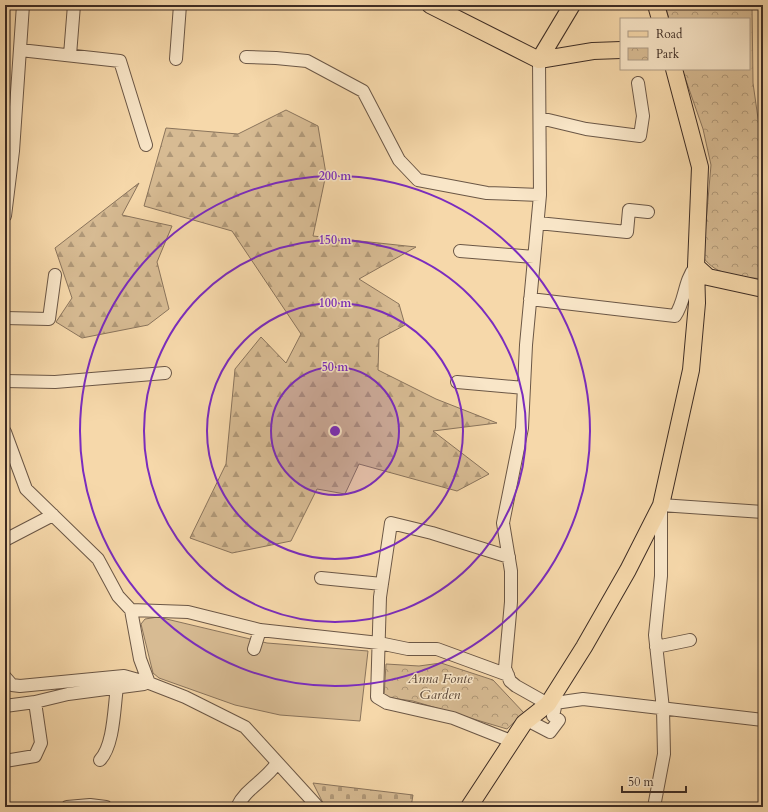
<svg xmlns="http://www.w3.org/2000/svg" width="768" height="812" viewBox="0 0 768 812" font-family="Cardo,serif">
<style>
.forest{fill:url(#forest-firs);stroke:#8a745c}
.cemetery{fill:url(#cemetery-stones);stroke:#8a745c}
.park{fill:url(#park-crowns);stroke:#8a745c}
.garden{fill:#d7bb93;stroke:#8a745c}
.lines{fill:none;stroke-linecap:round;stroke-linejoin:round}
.minor-casing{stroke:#6b5746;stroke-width:14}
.major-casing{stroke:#3d2c24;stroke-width:18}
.minor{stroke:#f9e6c8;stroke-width:12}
.major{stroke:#f6d8aa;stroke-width:16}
.ring{fill:none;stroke:#7b2cbf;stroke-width:2}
.labels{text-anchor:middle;stroke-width:3;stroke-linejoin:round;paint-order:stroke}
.park-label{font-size:14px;font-style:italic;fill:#5c493a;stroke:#f9e6c8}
.centre{fill:#7b2cbf;stroke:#f9e6c8;stroke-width:2}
.ring-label{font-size:12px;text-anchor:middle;font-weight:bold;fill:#7b2cbf;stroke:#f9e6c8;stroke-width:3;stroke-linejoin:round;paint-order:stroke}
</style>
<defs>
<pattern id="forest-firs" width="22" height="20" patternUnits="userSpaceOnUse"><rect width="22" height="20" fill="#d7bb93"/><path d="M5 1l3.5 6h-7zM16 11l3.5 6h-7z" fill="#b09878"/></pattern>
<pattern id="cemetery-stones" width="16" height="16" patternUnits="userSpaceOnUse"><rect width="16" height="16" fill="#d7bb93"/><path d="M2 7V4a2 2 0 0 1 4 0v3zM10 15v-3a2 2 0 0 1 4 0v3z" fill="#b09878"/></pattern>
<pattern id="park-crowns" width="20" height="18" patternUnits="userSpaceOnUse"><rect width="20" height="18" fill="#d7bb93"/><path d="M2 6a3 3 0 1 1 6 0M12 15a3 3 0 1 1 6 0" fill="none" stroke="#b09878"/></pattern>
</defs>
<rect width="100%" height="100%" fill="#f6d8aa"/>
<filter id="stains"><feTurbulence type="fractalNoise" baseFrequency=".005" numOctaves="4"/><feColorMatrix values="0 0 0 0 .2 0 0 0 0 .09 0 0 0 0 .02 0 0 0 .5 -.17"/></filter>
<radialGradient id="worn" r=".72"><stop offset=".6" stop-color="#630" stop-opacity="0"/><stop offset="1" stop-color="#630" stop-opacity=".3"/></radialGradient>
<path class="forest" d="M286,110l32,16 8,48 -13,62 103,11 -57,32 40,25 6,21 -26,14 -1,31 58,29 61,24 -64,8 56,43 -32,17 -98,-27 -14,30 -28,-5 -26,52 -59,12 -42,-15 36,-74 9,-95 26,-32 25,26 15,-29 -69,-103 -88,-25 22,-78 72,6z
M139,183l-17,32 50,11 -15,36 12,47 -21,16 -66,13 -26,-16 16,-24 -17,-50z"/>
<path class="cemetery" d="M313,783l100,12 -2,12h-86z"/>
<path class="park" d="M665,5h87l1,78 10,71 -1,125c-22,-3 -45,-2 -59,-22l8,-92 -8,-36 -21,-60h67v-50h-80z
M441,663l52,17 31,33 -17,16 -94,-28 -29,-4 2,-33 33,2z"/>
<path class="garden" d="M158,617l109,26 101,8 -8,70 -80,-6 -45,-10 -76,-27 -6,-5 -12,-49 4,-5z"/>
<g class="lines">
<defs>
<path id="minor" d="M20,50l100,11 26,84
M70,55l4,-50
M246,57l30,1 31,3 56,30 36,69 19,20 69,13 53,2
M176,59l4,-54
M539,60l1,135 -14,150 -4,83 -19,95 8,48v31l-6,66 5,13 6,5 32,18 35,-5 180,21
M540,118l46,11 54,7 3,-20 -5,-33
M5,216l8,-65 10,-146
M538,223l89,9 2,-22 19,2
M460,251l74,6
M530,299l145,17c11,-16 8,-34 21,-50
M5,318l44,1 6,-44
M5,381l50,1 110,-9
M457,382l67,6
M5,432l21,57 72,70 20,37 13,14 9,49 9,24 36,14 60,30 73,80
M5,540l48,-25
M509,557l-77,-24 -41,-10 -11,74 -3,100 10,6 66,15 58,23
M321,578l61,6
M131,610l57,2 72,18 119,13 29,6h29l71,26
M656,647l34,-7
M254,649l6,-19
M5,677l7,8 8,1 104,-10 25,7
M5,706l30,-4 33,-8 76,-10
M527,720l23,12 9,-12 -6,-4 3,-13
M100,760c14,-15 14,-52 17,-73
M5,761l30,-5 6,-13 -6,-41
M67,807l23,-2 16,2
M237,807c8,-18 29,-27 40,-44
M654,807l10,-53 -1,-45 -8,-74 6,-59v-71l102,7"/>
<path id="major" d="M430,5l109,55 54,-9 28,-1
M656,5l4,14
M539,60l33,-55
M696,266l12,11 55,12
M469,807l55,-84 24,-19 36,-57 44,-77 33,-65 30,-135 6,-67 -1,-37 4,-99 -26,-98"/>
</defs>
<use href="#minor" class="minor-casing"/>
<use href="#major" class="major-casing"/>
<use href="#minor" class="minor"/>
<use href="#major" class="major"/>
</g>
<circle cx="335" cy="431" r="64" fill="#7b2cbf" fill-opacity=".12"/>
<g class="ring">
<circle cx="335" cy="431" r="64"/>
<circle cx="335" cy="431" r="128"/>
<circle cx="335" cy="431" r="191"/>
<circle cx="335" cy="431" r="255"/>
</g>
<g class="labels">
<g class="park-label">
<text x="440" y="683">Anna Fonte<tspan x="440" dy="16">Garden</tspan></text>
</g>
</g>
<circle cx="335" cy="431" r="6" class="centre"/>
<g class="ring-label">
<text x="335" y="180">200 m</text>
<text x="335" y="244">150 m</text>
<text x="335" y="307">100 m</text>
<text x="335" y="371">50 m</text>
</g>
<rect width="768" height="812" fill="none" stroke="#f6d8aa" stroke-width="20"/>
<rect x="6" y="6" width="756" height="800" fill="none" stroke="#3d2c24" stroke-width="2"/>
<rect x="10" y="10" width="748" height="792" fill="none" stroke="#3d2c24"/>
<rect x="620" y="18" width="130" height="52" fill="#f9e6c8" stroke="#ae9c86"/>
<rect x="628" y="31" width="20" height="6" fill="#f6d8aa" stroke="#ae9c86"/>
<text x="656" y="38" font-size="12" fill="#3d2c24">Road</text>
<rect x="628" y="48" width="20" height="12" fill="url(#park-crowns)" stroke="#ae9c86"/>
<text x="656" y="58" font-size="12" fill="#3d2c24">Park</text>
<path d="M622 786v6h64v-6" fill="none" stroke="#3d2c24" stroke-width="2"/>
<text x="628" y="786" font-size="12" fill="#3d2c24" stroke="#f9e6c8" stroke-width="3" paint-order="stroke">50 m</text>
<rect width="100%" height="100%" filter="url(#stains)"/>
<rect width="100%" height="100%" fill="url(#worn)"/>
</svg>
